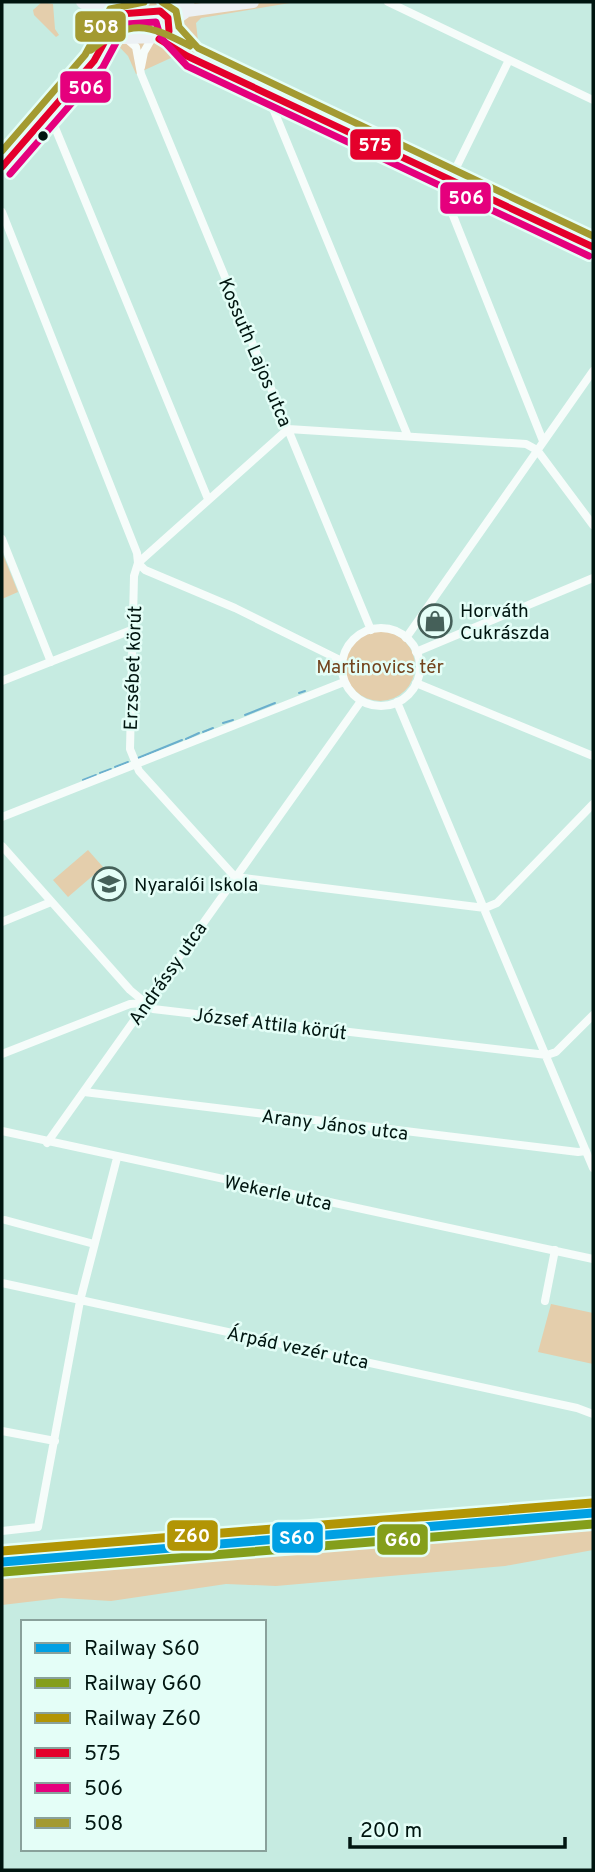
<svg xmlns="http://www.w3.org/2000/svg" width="595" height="1872" viewBox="0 0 595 1872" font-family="Overpass,sans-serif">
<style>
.green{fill:#e4ceac}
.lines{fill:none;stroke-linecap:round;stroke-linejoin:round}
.stream{stroke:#6aafcd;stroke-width:2}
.minor{stroke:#f6fcfa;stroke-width:8}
.secondary{stroke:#f6fcfa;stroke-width:10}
.primary{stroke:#ecf1f4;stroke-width:12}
.bus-1-casing{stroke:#e4fef7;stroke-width:12}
.bus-2-casing{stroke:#e4fef7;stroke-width:12}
.bus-3-casing{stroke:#e4fef7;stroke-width:12}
.bus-1{stroke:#e4002b;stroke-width:7}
.bus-2{stroke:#e5007d;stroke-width:7}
.bus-3{stroke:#a39a31;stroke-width:7}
.rail-1-casing{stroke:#e4fef7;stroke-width:14}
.rail-2-casing{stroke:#e4fef7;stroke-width:14}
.rail-3-casing{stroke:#e4fef7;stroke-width:14}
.rail-1{stroke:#00a0e3;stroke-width:9}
.rail-2{stroke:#849e1b;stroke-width:9}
.rail-3{stroke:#b29505;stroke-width:9}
.bus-dot{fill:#001510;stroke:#e4fef7;stroke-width:2.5}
.labels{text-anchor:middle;stroke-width:5;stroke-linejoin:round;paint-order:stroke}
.street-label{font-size:19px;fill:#001510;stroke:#e4fef7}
.poi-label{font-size:19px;fill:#001510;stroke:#e4fef7;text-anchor:start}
.park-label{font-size:19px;fill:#73441e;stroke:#e4fef7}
.line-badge{stroke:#e4fef7;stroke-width:2.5}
.badge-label{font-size:19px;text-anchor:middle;font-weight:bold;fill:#fff}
</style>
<rect width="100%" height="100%" fill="#c6ebe1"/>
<path class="green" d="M42,2l11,2 2,25 4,6 -3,2 -22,-22 -1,-5z
M129,2h167l-95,16 -5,5 3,27 47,21 -7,15 -66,-29 -37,17 -8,-18 -22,-23v-6z
M2,552l16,40 -16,7z
M345 666a35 35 0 1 1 70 0a35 35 0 1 1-70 0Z
M88,850l15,17 -35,30 -15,-17z
M551,1304l42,9v51l-55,-12z
M593,1526v24l-88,16 -229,20 -50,-2 -115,17 -50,-3 -59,7v-36l46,-4 10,4 5,-5 22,5 36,-10 61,-1 9,-3 128,-11 23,4 4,-7c8,0 20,3 28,2 22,-5 43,-11 66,-5z"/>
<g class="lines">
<path class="stream" d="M299,693l6,-2
M245,715l30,-12
M223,723l10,-3
M203,732l10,-4
M186,739l13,-6
M138,758l44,-18
M115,767l13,-5
M100,773l11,-4
M83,780l13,-5"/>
<path class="minor" d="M388,2l205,98
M128,40l8,7 5,27 230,556
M141,67l3,-15 8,-14
M267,94l140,340
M49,113l159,386
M436,173l107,268
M450,180l59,-120
M2,212l135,341 1,10 7,7 90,38 107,53
M593,525l-56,-75 -11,-6 -238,-15 -150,134 -4,13 -4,173 9,22 96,106 250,31 12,-5 96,-99
M2,539l49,123
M342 667a39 39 0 1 1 78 0a39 39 0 1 1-78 0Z
M406,638l187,-267
M416,652l177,-74
M2,681l132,-52
M416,683l177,73
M397,702l196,466
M2,817l342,-135
M2,846l128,144 23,19 394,46 9,-3 37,-37
M2,922l49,-20
M2,1054l128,-50 14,-1
M84,1092l494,60 8,-1
M2,1131l591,128
M47,1143l314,-442
M5,1220l89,24
M2,1283l575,125 16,6
M545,1301l10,-51
M2,1431l53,10
M2,1531l36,-4 42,-226 37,-143"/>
<path class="secondary" d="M159,39l28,17 406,191
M98,52l16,-24
M2,167l92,-106 28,-23"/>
<path class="primary" d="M82,2l23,15 17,21 41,-1 10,-16 14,-10 66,-9
M99,6l12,5 28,4 50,-9"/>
<defs>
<path id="bus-1" d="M159,39l28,17 406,191
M2,167l92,-106 26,-47 40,-3 8,7 1,13"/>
<path id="bus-2" d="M161,38l26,28 402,190
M10,174l93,-107 23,-43 30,-2 3,10"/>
<path id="bus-3" d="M162,2l14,9 3,16 19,21 395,188
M91,50c40,-32 56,-26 99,-4
M2,151l83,-96 25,-46 34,-7"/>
</defs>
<use href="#bus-1" class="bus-1-casing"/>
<use href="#bus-2" class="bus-2-casing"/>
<use href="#bus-3" class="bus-3-casing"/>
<use href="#bus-1" class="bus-1"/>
<use href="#bus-2" class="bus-2"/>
<use href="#bus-3" class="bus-3"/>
<defs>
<path id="rail-1" d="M2,1562l591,-49"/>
<path id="rail-2" d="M3,1572l590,-48"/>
<path id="rail-3" d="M2,1551l590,-48"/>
</defs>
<use href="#rail-1" class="rail-1-casing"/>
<use href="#rail-2" class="rail-2-casing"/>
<use href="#rail-3" class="rail-3-casing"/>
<use href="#rail-1" class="rail-1"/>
<use href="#rail-2" class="rail-2"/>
<use href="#rail-3" class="rail-3"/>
</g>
<defs>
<symbol id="shop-ring" viewBox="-11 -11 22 22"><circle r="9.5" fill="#e4fef7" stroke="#456059" stroke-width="1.5"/><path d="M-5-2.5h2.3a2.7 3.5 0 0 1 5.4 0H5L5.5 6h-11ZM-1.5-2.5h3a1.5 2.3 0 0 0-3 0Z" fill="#456059"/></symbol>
<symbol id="school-ring" viewBox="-11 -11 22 22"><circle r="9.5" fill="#e4fef7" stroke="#456059" stroke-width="1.5"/><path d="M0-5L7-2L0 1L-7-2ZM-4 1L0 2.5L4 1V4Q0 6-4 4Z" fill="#456059"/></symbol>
</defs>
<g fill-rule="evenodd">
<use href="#shop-ring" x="416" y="602" width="38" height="38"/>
<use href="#school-ring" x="90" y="865" width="38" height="38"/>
</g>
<circle class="bus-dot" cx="43" cy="136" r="6"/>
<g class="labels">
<g class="street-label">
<text transform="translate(256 352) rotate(67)" y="7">Kossuth Lajos utca</text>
<text transform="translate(132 668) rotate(-88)" y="7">Erzsébet körút</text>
<text transform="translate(167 973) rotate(-55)" y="7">Andrássy utca</text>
<text transform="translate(270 1023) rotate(7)" y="7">József Attila körút</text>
<text transform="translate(335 1124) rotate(7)" y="7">Arany János utca</text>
<text transform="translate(278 1192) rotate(12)" y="7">Wekerle utca</text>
<text transform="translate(298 1347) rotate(12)" y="7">Árpád vezér utca</text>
</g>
<g class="poi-label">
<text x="460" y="617">Horváth<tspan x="460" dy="22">Cukrászda</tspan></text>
<text x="134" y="891">Nyaralói Iskola</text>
</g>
<g class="park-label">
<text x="380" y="673">Martinovics tér</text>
</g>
</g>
<g class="line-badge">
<rect x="74" y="10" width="53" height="33" rx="7" fill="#a39a31"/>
<rect x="59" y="70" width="53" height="34" rx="7" fill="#e5007d"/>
<rect x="349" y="128" width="53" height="33" rx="7" fill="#e4002b"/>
<rect x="439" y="181" width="53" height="34" rx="7" fill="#e5007d"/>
<rect x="166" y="1519" width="53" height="33" rx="7" fill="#b29505"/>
<rect x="271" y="1521" width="53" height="33" rx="7" fill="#00a0e3"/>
<rect x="376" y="1523" width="53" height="33" rx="7" fill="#849e1b"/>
</g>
<g class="badge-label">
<text x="101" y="33">508</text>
<text x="86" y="94">506</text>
<text x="375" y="151">575</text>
<text x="466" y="204">506</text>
<text x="192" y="1542">Z60</text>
<text x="297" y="1544">S60</text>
<text x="403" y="1546">G60</text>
</g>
<rect width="595" height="1872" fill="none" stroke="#001510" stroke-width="7"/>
<rect x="21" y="1620" width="245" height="231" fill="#e4fef7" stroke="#89a19b" stroke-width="2"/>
<rect x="35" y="1643" width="35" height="10" fill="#00a0e3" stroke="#89a19b" stroke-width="2"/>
<text x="84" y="1655" font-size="21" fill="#001510">Railway S60</text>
<rect x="35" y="1678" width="35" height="10" fill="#849e1b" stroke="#89a19b" stroke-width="2"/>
<text x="84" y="1690" font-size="21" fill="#001510">Railway G60</text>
<rect x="35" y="1713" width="35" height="10" fill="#b29505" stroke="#89a19b" stroke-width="2"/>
<text x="84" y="1725" font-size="21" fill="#001510">Railway Z60</text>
<rect x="35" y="1748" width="35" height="10" fill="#e4002b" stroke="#89a19b" stroke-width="2"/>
<text x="84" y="1760" font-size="21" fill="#001510">575</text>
<rect x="35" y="1783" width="35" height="10" fill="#e5007d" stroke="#89a19b" stroke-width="2"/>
<text x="84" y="1795" font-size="21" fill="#001510">506</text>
<rect x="35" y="1818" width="35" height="10" fill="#a39a31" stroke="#89a19b" stroke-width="2"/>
<text x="84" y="1830" font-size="21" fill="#001510">508</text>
<path d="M350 1837v10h215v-10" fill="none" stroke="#001510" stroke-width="3.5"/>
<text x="360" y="1837" font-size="21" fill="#001510" stroke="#e4fef7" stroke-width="5" paint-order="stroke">200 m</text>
</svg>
